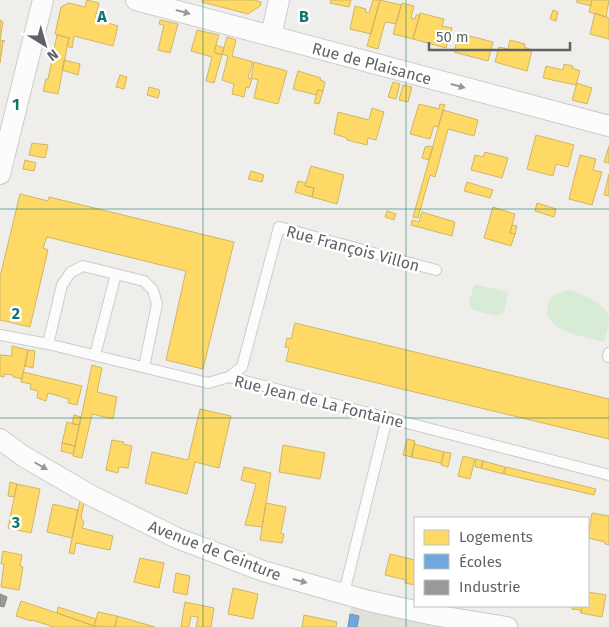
<svg xmlns="http://www.w3.org/2000/svg" width="609" height="627" viewBox="0 0 609 627" font-family="'Fira Sans',sans-serif">
<style>
.education{fill:#e2e0da}
.green{fill:#d8ebd6}
.homes{fill:#ffd966;stroke:#cfb667}
.schools{fill:#6fa8dc;stroke:#6a93b9}
.industry{fill:#999;stroke:#88898a}
.lines{fill:none;stroke-linecap:round;stroke-linejoin:round}
.service-casing{stroke:#cbcccc;stroke-width:12}
.minor-casing{stroke:#cbcccc;stroke-width:22}
.service{stroke:#fdfcfc;stroke-width:10}
.minor{stroke:#fdfcfc;stroke-width:20}
.oneway{fill:#96999c}
.grid{fill:none;stroke:#0f766e;stroke-width:1;stroke-opacity:0.55}
.labels{text-anchor:middle;stroke-width:5;stroke-linejoin:round;paint-order:stroke}
.street-label{font-size:16px;fill:#5f6368;stroke:#fff}
.grid-label{font-size:16px;text-anchor:middle;font-weight:bold;fill:#0f766e;stroke:#fff;stroke-width:5;stroke-linejoin:round;paint-order:stroke}
</style>
<rect width="100%" height="100%" fill="#efeeea"/>
<path class="education" d="M352,602l118,25h-123z"/>
<path class="green" d="M474,284l34,8 -4,20 -7,4 -24,-6 -4,-7z
M571,290c12,5 35,13 38,28 0,7 -3,17 -5,24 -17,-5 -64,-10 -56,-38 3,-10 14,-13 23,-14z"/>
<path class="homes" d="M87,0l12,3 -4,16 23,7 -5,20 -39,-10 -2,12 -5,-2 2,-8 -14,-4 6,-27 8,-4 16,4z
M202,0h52l7,2 -1,4 -12,8 -46,-12z
M331,0h20l-2,7 -19,-4z
M373,0h7l-9,34 -21,-5 5,-23 11,3 -1,3 4,1z
M380,0l21,5 -5,19 -11,-2 -7,27 -11,-3z
M577,0h15l-1,6 -15,-4z
M592,0h17l-3,17 -17,-5z
M402,3l12,3 -3,12 4,1 1,-4h4l-7,24 -20,-5z
M553,10l5,2 -2,9 -6,-2z
M420,13l24,6 -2,7 10,2 -6,20 -33,-9z
M595,13l14,5v21l-19,-5z
M0,20l3,2 -3,18 5,1 -2,1 -3,21z
M160,20l18,4 -8,29 -12,-3 6,-25 -5,-1z
M197,30l22,5 -5,17 8,3 -8,28 -8,-2 6,-24 -21,-6z
M57,35l12,3 -11,56 -15,-3 3,-12h2z
M466,35l27,7 -5,19 -34,-9 4,-15 7,2z
M227,37l9,3 -4,16 21,6 -5,16 4,1 -3,9 -3,-1 -2,10 -12,-3 2,-10 -12,-4 6,-24 -6,-2z
M510,40l15,4 -1,3 8,3 -5,21 -32,-9 4,-15 9,2z
M216,45l8,3 -2,7 -8,-3z
M64,60l16,4 -2,11 -16,-5z
M254,62l33,9 -9,33 -24,-6 4,-18 -7,-2z
M564,64l9,2 -1,2 8,3 -4,14 -33,-7 3,-12 17,4z
M298,71l23,7 -1,2 5,2 -2,9 -5,-1 -2,5 -23,-6z
M120,75l7,2 -3,12 -8,-2z
M393,82l7,2 -4,15 -8,-2z
M577,83l15,5 -5,16 -15,-4z
M403,85l9,2 -4,15 -9,-2z
M149,87l11,3 -2,8 -11,-3z
M318,90l5,1 -4,13 -5,-1z
M419,104l20,5 1,-5 5,1 -7,22 -4,-1 -4,13 -20,-5z
M372,108l12,4 -8,28 -8,-2 -1,7 -20,-5v-2l-13,-4 4,-22 31,8z
M443,110l35,10 -4,16 -26,-7 -13,48 -5,-2 -12,43 -5,-1z
M536,135l38,10 -6,22 -12,-3 -3,12 -26,-7z
M32,143l16,2 -3,13 -16,-3z
M429,146l4,1 -4,13 -7,-2 3,-11z
M609,146v17l-5,-1z
M485,152l23,6 -6,20 -31,-8 4,-15 8,2z
M580,155l16,4 -3,11 9,2 -10,33 -23,-6z
M25,160l11,3 -2,8 -11,-2z
M311,166l33,9 -7,29 -25,-7 2,-9 -9,-2z
M251,171l13,4 -2,7 -14,-3z
M609,174v22l-5,-1z
M298,181l8,2 -1,3 9,2 -2,9 -17,-5z
M467,182l26,8 -3,8 -26,-7z
M20,194l28,7 1,-4 185,45 -31,127 -37,-9 20,-89 -25,-6 -114,-28 -4,11 5,2 -18,77 -30,-7v-43z
M537,203l19,6 -2,8 -19,-6z
M493,207l22,7 -5,19 5,1 -4,12 -27,-8z
M387,211l9,3 -2,6 -9,-3z
M422,212l33,10 -3,14 -41,-11 1,-5 7,2z
M512,225l5,1 -2,8 -5,-1z
M295,323l314,76v40l-323,-78 3,-13 -4,-1 2,-9 4,1z
M12,346l16,4 -6,29 -9,-2v-2l-9,-1v3l-4,-1v-21l12,1z
M28,350l7,1 -2,17 -8,-2z
M92,365l10,3 -5,24 20,5 -4,22 -21,-5 -10,44 -9,-2z
M23,372l59,14 -5,19 -9,-2 1,-4 -21,-6 -2,8 -9,-3 1,-7 -8,-2 1,-5 -10,-2z
M200,409l31,7 -12,52 -24,-6 -8,32 -42,-11 7,-31 36,8z
M74,415l7,2 -2,8 -7,-1z
M67,422l12,3 -4,21 -13,-3z
M407,439l8,2 -3,16 -9,-2z
M112,440l12,2 -1,2 9,2 -4,22 -9,-1 -1,6 -12,-3z
M62,443l13,3 -2,8 -12,-3z
M414,444l30,8 -3,11 -30,-6z
M283,445l42,8 -5,26 -41,-7z
M444,452l7,1 -3,14 -7,-2z
M463,456l12,3 -5,20 -12,-3z
M476,459l7,2 -2,7 -6,-1z
M483,461l22,6 -2,7 -22,-6z
M244,467l27,6 -9,54 -17,-2 11,-41 -15,-4z
M506,467l90,22 -2,6 -90,-21z
M10,482l7,2 -3,13 -6,-1z
M17,484l23,5 -9,44 -23,-5z
M80,500l4,2 -3,16 3,4 -2,6 31,8 -3,14 -34,-7 -2,11 -5,-1z
M266,503l20,4 -5,26 3,1 -2,9 -22,-3z
M53,504l25,6 -6,28 -25,-6z
M592,513l17,3v29l-4,-1v-2l-17,-4z
M3,551l19,4 -2,11 3,1 -4,23 -18,-3 3,-23h-3z
M390,554l25,6v25l-10,-2 1,-3 -21,-5z
M140,558l24,5 -5,25 -25,-6z
M176,573l14,3 -3,19 -14,-3z
M233,588l25,6 -5,25 -25,-5z
M588,592l18,3 -4,22 -21,-4 1,-7h6z
M21,601l36,12 40,14h-43l-22,-7 -1,1 -15,-5z
M185,602l29,6 -3,19h-15l2,-10 -7,-1 -2,11h-8z
M572,606h10l-1,7 -1,-3 -8,-1z
M58,607l38,12 -2,7 -37,-13z
M98,612l19,4 -2,11 -21,-1z
M304,615l33,7 -1,5h-34z
M117,616l38,11h-40z"/>
<path class="schools" d="M350,614l9,2 -2,11h-9z"/>
<path class="industry" d="M0,594l7,3 -3,10 -4,-1z"/>
<g class="lines">
<defs>
<path id="service" d="M0,335l48,9 160,39 21,-6 380,98
M48,344l14,-59 9,-13 12,-6 61,15 9,9 4,14 -13,63
M95,355l21,-81
M608,357l1,-4
M229,377l13,-10 37,-140 157,43
M344,593l43,-175"/>
<path id="minor" d="M136,0l473,126
M271,36l8,-36
M0,174l43,-174
M0,439l23,17 67,39 87,43 86,33 106,30 65,14 73,12"/>
</defs>
<use href="#service" class="service-casing"/>
<use href="#minor" class="minor-casing"/>
<use href="#service" class="service"/>
<use href="#minor" class="minor"/>
</g>
<defs><path id="oneway-solid" d="M-6-.8H1V-3.2L6.5 0L1 3.2V.8H-6Z" transform="scale(1.25)"/></defs>
<g class="oneway">
<use href="#oneway-solid" transform="translate(183 12) rotate(15)"/>
<use href="#oneway-solid" transform="translate(458 86) rotate(15)"/>
<use href="#oneway-solid" transform="translate(41 466) rotate(30)"/>
<use href="#oneway-solid" transform="translate(300 581) rotate(15)"/>
</g>
<path class="grid" d="M203,0v627M406,0v627M0,209h609M0,418h609"/>
<g class="labels">
<g class="street-label">
<text transform="translate(372 63) rotate(15)" y="6">Rue de Plaisance</text>
<text transform="translate(353 248) rotate(15)" y="6">Rue François Villon</text>
<text transform="translate(319 401) rotate(14)" y="6">Rue Jean de La Fontaine</text>
<text transform="translate(215 550) rotate(21)" y="6">Avenue de Ceinture</text>
</g>
</g>
<g class="grid-label">
<text x="102" y="22">A</text>
<text x="304" y="22">B</text>
<text x="16" y="110">1</text>
<text x="16" y="319">2</text>
<text x="16" y="528">3</text>
</g>
<rect x="414" y="517" width="175" height="90" fill="#ffffff" stroke="#bfc1c3"/>
<rect x="424" y="530" width="25" height="15" fill="#ffd966" stroke="#bfc1c3"/>
<text x="459" y="542" font-size="15" fill="#5f6368">Logements</text>
<rect x="424" y="554" width="25" height="15" fill="#6fa8dc" stroke="#bfc1c3"/>
<text x="459" y="567" font-size="15" fill="#5f6368">Écoles</text>
<rect x="424" y="580" width="25" height="15" fill="#999999" stroke="#bfc1c3"/>
<text x="459" y="592" font-size="15" fill="#5f6368">Industrie</text>
<g transform="translate(45 45) rotate(143)" stroke="#ffffff" stroke-width="4" paint-order="stroke">
<path d="M0-4L9 19L0 12L-9 19Z" fill="#5f6368"/>
<text y="-8" font-size="14" font-weight="bold" text-anchor="middle" fill="#5f6368">N</text>
</g>
<path d="M429 42v8h141v-8" fill="none" stroke="#5f6368" stroke-width="2.5"/>
<text x="436" y="42" font-size="15" fill="#5f6368" stroke="#ffffff" stroke-width="4" paint-order="stroke">50 m</text>
</svg>
